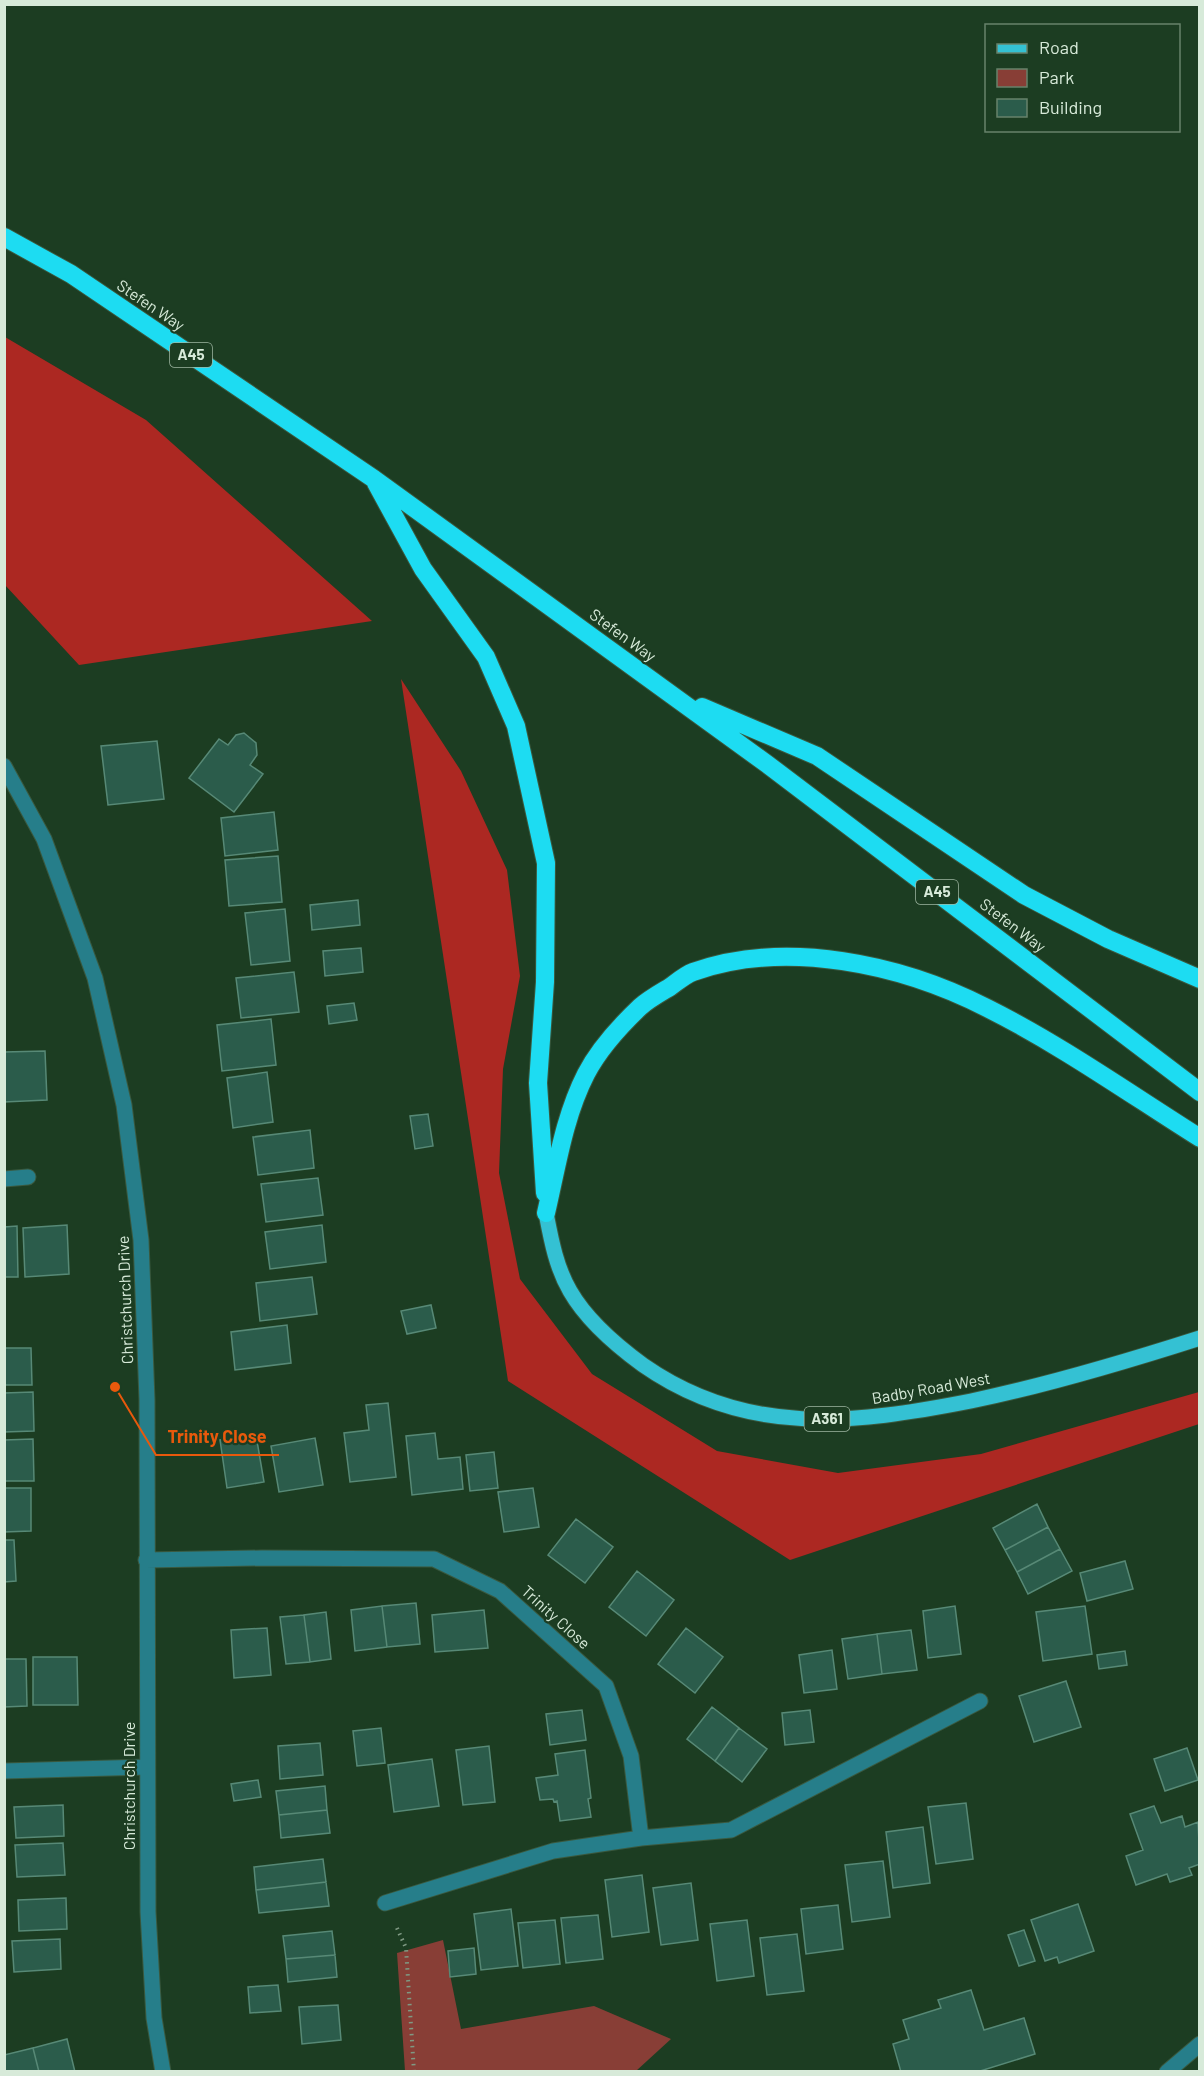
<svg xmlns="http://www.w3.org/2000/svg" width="1204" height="2076" viewBox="0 0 1204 2076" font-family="Barlow,sans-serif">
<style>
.green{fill:#883e36}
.forest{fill:#ac2822}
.building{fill:#2b5c4b;stroke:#578976;stroke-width:1.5}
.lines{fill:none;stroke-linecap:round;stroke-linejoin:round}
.minor-casing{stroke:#3a593f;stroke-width:17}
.major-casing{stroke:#3a593f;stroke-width:17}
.highway-casing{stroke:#3a593f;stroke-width:20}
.path{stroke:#7f9983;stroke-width:4;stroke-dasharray:1.5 4.5;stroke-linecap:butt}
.minor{stroke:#267e8a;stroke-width:15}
.major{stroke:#34c1d3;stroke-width:15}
.highway{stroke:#1ddcf2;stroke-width:18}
.labels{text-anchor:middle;stroke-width:4.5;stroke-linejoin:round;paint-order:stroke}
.shield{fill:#1c3d22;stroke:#9fb6a2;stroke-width:1.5}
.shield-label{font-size:15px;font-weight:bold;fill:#d7ead9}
.street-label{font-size:16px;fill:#d7ead9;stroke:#1c3d22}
.leader{fill:none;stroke:#e8590c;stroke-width:2}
.callout-dot{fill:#e8590c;stroke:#1c3d22;stroke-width:2}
.callout-label{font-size:18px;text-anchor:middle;font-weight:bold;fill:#e8590c;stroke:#1c3d22;stroke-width:4.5;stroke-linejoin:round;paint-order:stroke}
</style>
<rect width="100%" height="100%" fill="#1c3d22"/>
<path class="green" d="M443,1940l18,89 133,-23 77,33 -35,32h-231l-8,-118z"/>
<path class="forest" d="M5,337l141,83 226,201 -293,44 -74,-80z
M401,679l60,92 46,99 13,106 -17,93 -4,104 21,106 72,95 125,77 121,22 143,-19 218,-62v32l-409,136 -282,-179z"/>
<path class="building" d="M244,733l12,10 1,12 -7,10 13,9 -29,38 -45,-34 30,-39 9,6 8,-10z
M157,741l7,58 -56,6 -7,-59z
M274,812l4,38 -53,6 -4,-38z
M278,856l4,46 -53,4 -4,-46z
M358,900l2,25 -48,5 -2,-25z
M285,909l5,52 -39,4 -6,-52z
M361,948l2,24 -38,4 -2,-25z
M294,972l5,40 -58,6 -5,-40z
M354,1003l3,17 -28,4 -2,-18z
M271,1019l5,46 -54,6 -5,-46z
M45,1051l2,49 -43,2v-50z
M267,1072l6,50 -40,6 -6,-50z
M428,1114l5,32 -18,3 -5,-33z
M310,1130l4,38 -56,7 -5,-38z
M318,1178l5,37 -57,7 -5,-38z
M67,1225l2,49 -44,3 -2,-49z
M322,1225l4,37 -56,7 -5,-37z
M17,1226l1,51h-14v-50z
M312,1277l5,37 -57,7 -4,-38z
M431,1305l5,23 -29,6 -6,-23z
M287,1325l4,38 -56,7 -4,-38z
M4,1348h27l1,37h-28z
M33,1392l1,39 -30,1v-39z
M388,1403l8,74 -46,5 -6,-49 25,-3 -3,-25z
M435,1433l3,26 22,-2 3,32 -51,6 -6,-59z
M256,1435l8,47 -37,6 -7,-48z
M315,1438l8,47 -44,7 -8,-46z
M33,1439l1,42h-30v-41z
M494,1452l4,36 -28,3 -4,-36z
M4,1488h27v43l-27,1z
M533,1488l6,39 -35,5 -6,-40z
M1037,1504l11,23 -43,23 -12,-22z
M576,1519l37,28 -28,36 -37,-28z
M1048,1527l12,22 -43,23 -12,-22z
M4,1540h10l2,41 -12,1z
M1060,1549l12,22 -44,23 -11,-22z
M1125,1561l8,28 -46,12 -7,-28z
M637,1571l37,29 -28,36 -37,-29z
M416,1603l4,41 -33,3 -5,-41z
M382,1606l5,41 -32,4 -4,-41z
M955,1606l6,48 -33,4 -5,-47z
M1085,1606l7,48 -49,7 -7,-49z
M484,1610l4,38 -53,4 -3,-37z
M326,1612l5,47 -21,3 -6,-47z
M304,1615l6,47 -24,2 -6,-47z
M267,1628l4,47 -37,3 -3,-48z
M686,1628l37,29 -28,36 -37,-29z
M911,1630l6,40 -35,4 -5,-40z
M877,1634l5,40 -34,5 -6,-40z
M832,1650l5,39 -33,4 -5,-38z
M1125,1651l2,14 -28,4 -2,-14z
M33,1657h44l1,48h-45z
M4,1659h22l1,47 -23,1z
M1066,1681l15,46 -47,15 -15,-46z
M712,1707l27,21 -24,33 -28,-22z
M582,1710l4,30 -36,5 -4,-31z
M810,1710l4,32 -29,3 -3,-32z
M381,1728l4,35 -28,3 -4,-35z
M739,1728l28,21 -25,33 -27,-21z
M320,1743l3,32 -43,4 -2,-33z
M489,1746l6,56 -32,3 -7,-55z
M1187,1748l11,32 -33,11 -11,-32z
M585,1750l6,48 -3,1 3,18 -31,4 -3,-20 -3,1 -1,-3 -13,1 -4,-22 22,-3 -3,-21z
M432,1759l7,47 -45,6 -6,-47z
M258,1780l3,17 -27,4 -3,-17z
M325,1786l2,24 -48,5 -3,-24z
M966,1803l7,56 -37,5 -8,-57z
M63,1805l1,31 -48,2 -2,-31z
M1154,1806l7,17 21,-7 3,11 13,-5 2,42 -11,4 3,7 -22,7 -3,-8 -31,11 -10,-29 17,-6 -13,-36z
M327,1810l3,23 -49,5 -2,-23z
M923,1827l7,56 -37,5 -7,-56z
M63,1843l2,32 -48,2 -2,-32z
M323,1859l3,23 -70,8 -2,-23z
M883,1861l7,56 -38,5 -7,-57z
M642,1875l7,57 -37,5 -7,-57z
M326,1882l3,24 -70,7 -3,-23z
M691,1883l7,57 -37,5 -8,-57z
M66,1898l1,31 -48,2 -1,-31z
M1078,1904l16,47 -35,12 -2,-6 -12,4 -14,-41z
M838,1905l5,44 -37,5 -5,-45z
M511,1909l7,57 -37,4 -7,-56z
M598,1915l5,44 -37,4 -5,-45z
M555,1920l5,44 -37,4 -5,-45z
M747,1920l7,56 -37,5 -7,-57z
M1024,1930l11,31 -16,5 -11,-31z
M332,1931l3,24 -49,4 -3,-23z
M797,1934l7,57 -37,4 -7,-57z
M60,1939l1,30 -47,3 -2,-31z
M474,1948l2,26 -26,3 -2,-26z
M335,1955l2,22 -49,5 -2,-23z
M278,1985l3,26 -31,2 -2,-26z
M971,1990l13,40 40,-12 11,36 -58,18h-76l-8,-28 16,-5 -6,-19 38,-12 -3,-8z
M338,2005l3,35 -39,4 -3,-37z
M67,2039l8,33h-36l-6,-24z
M33,2048l6,24h-35v-17z"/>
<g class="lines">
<defs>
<path id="minor" d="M4,766l40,73 51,139 29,127 17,135 6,160 1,512 6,106 9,54
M4,1179l24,-2
M146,1560l116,-2 172,1 66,32 106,95 25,70 10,82
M4,1771l143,-4
M385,1903l168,-52 88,-13 90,-8 249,-129
M1167,2072l33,-28"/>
<path id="major" d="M546,1213c5,26 10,54 24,78 16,28 47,55 73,74 103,72 211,59 328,36 77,-16 154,-39 229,-63"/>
<path id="highway" d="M4,237l67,37 303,205 393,285 433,328
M376,483l47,86 63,88 30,69 30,137 -1,119 -7,101 7,110
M702,707l115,49 207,139 84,44 92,40
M546,1213c11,-47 18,-96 40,-139 13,-25 34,-48 54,-67 9,-8 20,-14 30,-20 7,-5 15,-12 23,-15 93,-33 208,-8 294,36 74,37 143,86 213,130"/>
</defs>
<use href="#minor" class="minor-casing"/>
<use href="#major" class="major-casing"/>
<use href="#highway" class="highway-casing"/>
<path class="path" d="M397,1928l9,20 8,124"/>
<use href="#minor" class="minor"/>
<use href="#major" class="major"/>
<use href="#highway" class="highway"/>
</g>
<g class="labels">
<g class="shield">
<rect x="170" y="343" width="42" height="24" rx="4.5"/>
<rect x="916" y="880" width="42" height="24" rx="4.5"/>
<rect x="804.5" y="1407" width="45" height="24" rx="4.5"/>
</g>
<g class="shield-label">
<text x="191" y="360">A45</text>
<text x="937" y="897">A45</text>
<text x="827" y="1424">A361</text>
</g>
<g class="street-label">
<text transform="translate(151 305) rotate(34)" y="6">Stefen Way</text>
<text transform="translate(623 635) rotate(36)" y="6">Stefen Way</text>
<text transform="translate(1013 925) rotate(37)" y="6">Stefen Way</text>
<text transform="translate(125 1300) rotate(-92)" y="6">Christchurch Drive</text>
<text transform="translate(931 1388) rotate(-10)" y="6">Badby Road West</text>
<text transform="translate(556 1617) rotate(42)" y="6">Trinity Close</text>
<text transform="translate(129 1786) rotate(-90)" y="6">Christchurch Drive</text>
</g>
</g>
<path class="leader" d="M115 1387L156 1455H279"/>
<circle class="callout-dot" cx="115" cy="1387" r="6"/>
<g class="callout-label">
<text x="217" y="1443">Trinity Close</text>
</g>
<rect width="1204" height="2076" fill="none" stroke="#d7ead9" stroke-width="12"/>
<rect x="985" y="24" width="195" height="108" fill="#1c3d22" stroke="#67826b" stroke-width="1.5"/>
<rect x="997" y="44" width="30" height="9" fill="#34c1d3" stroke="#67826b" stroke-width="1.5"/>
<text x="1039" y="54" font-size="18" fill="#d7ead9">Road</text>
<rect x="997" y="69" width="30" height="18" fill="#883e36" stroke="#67826b" stroke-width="1.5"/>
<text x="1039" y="84" font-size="18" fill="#d7ead9">Park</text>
<rect x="997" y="99" width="30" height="18" fill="#2b5c4b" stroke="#67826b" stroke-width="1.5"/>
<text x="1039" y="114" font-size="18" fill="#d7ead9">Building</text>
</svg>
